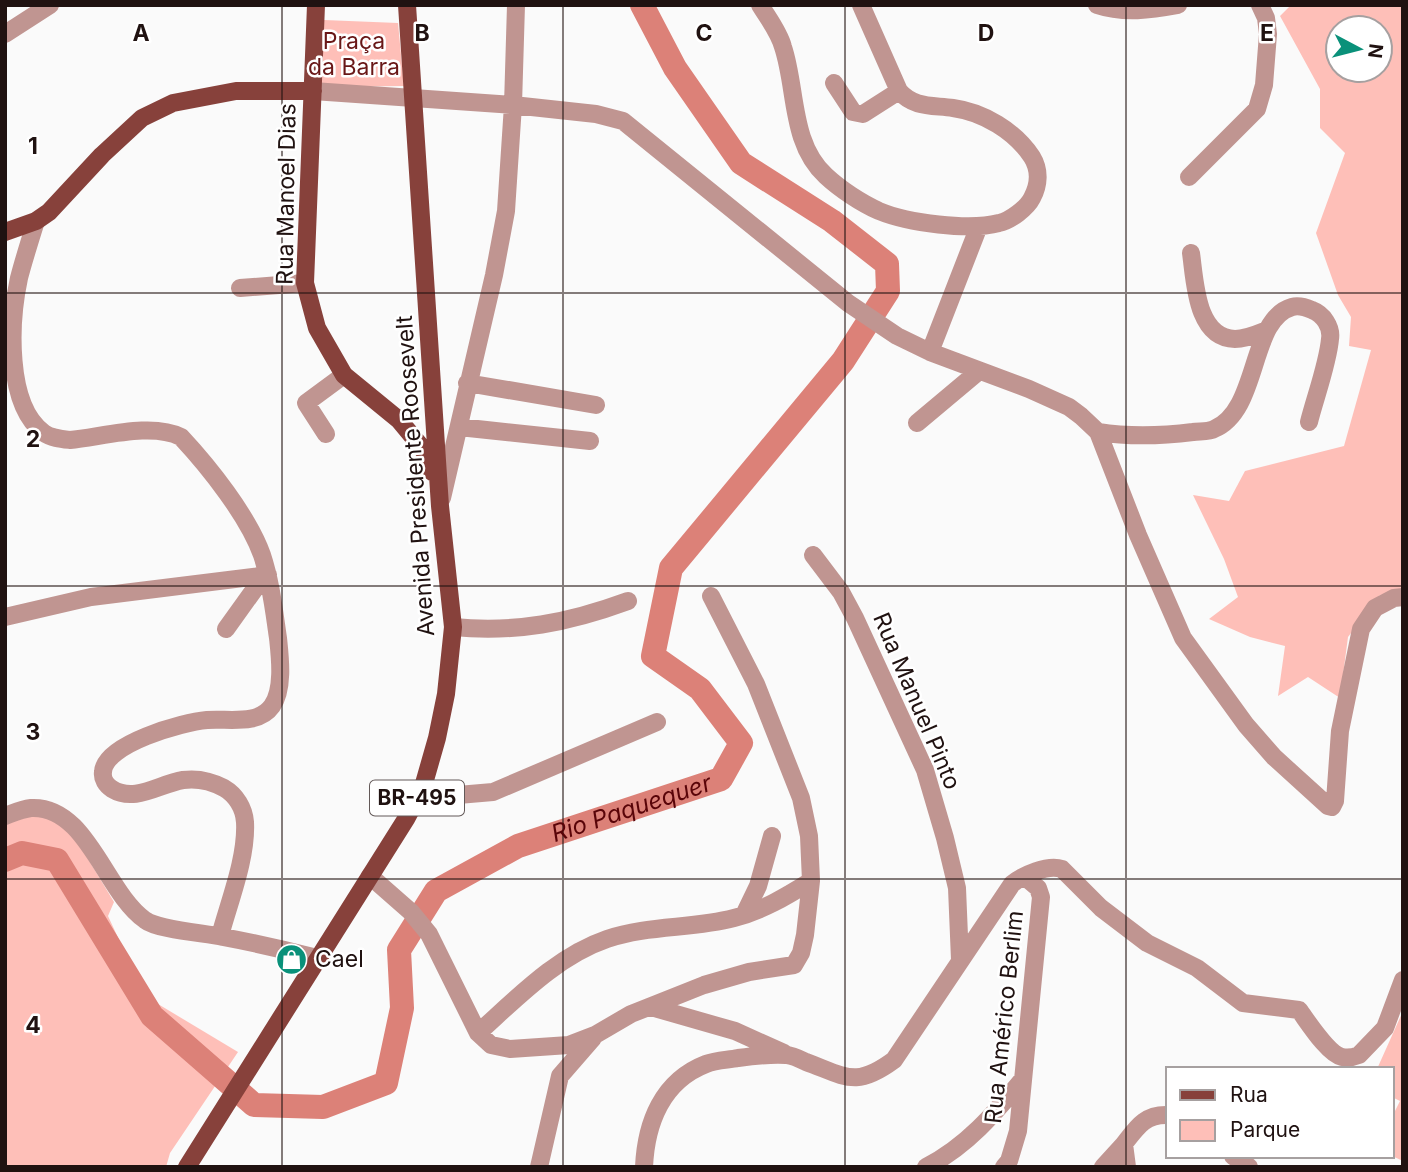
<svg xmlns="http://www.w3.org/2000/svg" width="1408" height="1172" viewBox="0 0 1408 1172" font-family="Inter,sans-serif">
<style>
.green{fill:#febfb8;fill-rule:evenodd}
.lines{fill:none;stroke-linecap:round;stroke-linejoin:round}
.river{stroke:#dc8178;stroke-width:24}
.minor{stroke:#c09591;stroke-width:18}
.major{stroke:#87413b;stroke-width:18}
.grid{fill:none;stroke:#201211;stroke-width:2;stroke-opacity:0.55}
.labels{text-anchor:middle;stroke-width:5;stroke-linejoin:round;paint-order:stroke}
.shield{fill:#fff;stroke:#635958;stroke-width:2}
.shield-label{font-size:21px;font-weight:bold;fill:#201211}
.park-label{font-size:23px;fill:#691717;stroke:#fff}
.street-label{font-size:23px;fill:#201211;stroke:#fff}
.poi-label{font-size:23px;fill:#201211;stroke:#fff;text-anchor:start}
.water-label{font-size:24px;font-style:italic;fill:#590408;stroke:#fff}
.grid-label{font-size:23px;text-anchor:middle;font-weight:bold;fill:#201211;stroke:#fff;stroke-width:5;stroke-linejoin:round;paint-order:stroke}
</style>
<rect width="100%" height="100%" fill="#fafafa"/>
<path class="green" d="M1291,5h112v588l-23,2 -32,42 -8,61 -32,-21 -30,19 7,-50 -35,-9 -41,-18 29,-22 -14,-38 -31,-64 36,6 16,-30 99,-25 27,-96 -22,-4 2,-29 -13,-22 -22,-62 29,-80 -25,-25v-39l-40,-73zM1338,28h42v42h-42z
M324,20l74,3 6,63 -86,1z
M61,814l53,88 -6,14 32,69 18,19 80,48 -68,101 -4,14h-161v-349z
M1403,1011v150l-11,-5v-39l8,-16 -8,-4v-28h-15z"/>
<g class="lines">
<path class="river" id="s1" d="M5,860l17,-7 35,7 95,156 102,89 69,2 63,-24 16,-75 -3,-58 37,-59 82,-45 203,-67 20,-36 -41,-54 -47,-33 18,-88 172,-207 45,-70 -1,-27 -55,-43 -91,-58 -66,-95 -33,-63"/>
<path class="minor" d="M760,5c8,13 19,27 23,42 14,42 7,96 43,129 14,13 35,27 53,35 29,12 90,20 120,12 11,-2 28,-15 33,-25 7,-13 8,-28 0,-41 -17,-26 -49,-45 -79,-49 -21,-3 -39,0 -54,-17l-38,-86
M1097,5c27,9 54,5 81,0
M5,34l45,-29
M834,83l19,29 10,2 36,-23
M313,91l200,14 83,9 27,7 225,182 49,33 33,16 99,37 40,18 12,9 17,16 40,103 45,103 63,87 28,32 54,49 4,1 3,-6 5,-70 21,-102 14,-21 19,-10 9,-1
M1189,177l68,-68 7,-24 4,-51 -2,-16 -6,-13
M36,221c-6,19 -12,38 -17,57 -9,42 -14,127 25,155 7,5 17,6 26,7 32,-3 82,-18 111,-3 28,30 67,79 81,118 9,27 12,56 16,83 2,19 6,51 -6,68 -14,20 -45,12 -65,14 -24,2 -103,24 -104,52 -1,7 3,13 9,17 23,14 47,-5 71,-9 15,-2 28,1 41,8 12,7 20,20 21,34 2,36 -16,80 -25,114
M1191,253c4,28 5,85 44,86 11,0 22,-5 32,-9
M240,288l65,-5
M930,352l49,-126
M467,383l129,22
M917,423l62,-52
M459,427l131,14
M1098,432c32,5 63,4 95,0 6,-1 16,0 21,-3 46,-19 35,-110 78,-122 7,-2 13,0 20,3 11,4 20,17 18,29 -2,24 -15,59 -21,83
M326,434l-20,-31 38,-28
M442,498l52,-223 12,-64 7,-106 3,-100
M813,555l28,37 14,26 70,152 20,68 12,50 3,72
M5,617l86,-20 177,-22
M453,627c63,6 115,-4 175,-26
M226,629l38,-53
M423,787l35,8 35,-3 164,-70
M5,816c8,-3 17,-7 26,-8 56,-3 74,84 114,112 13,10 60,13 78,17 32,6 63,13 94,21
M370,876l41,36 18,22 49,99 13,12 19,4 59,-4 26,-10 36,-21 73,-29 45,-13 45,-7 7,-12 4,-18 6,-54 -2,-45 -8,-38 -45,-114 -45,-88
M744,915l14,-29 14,-50
M651,1007l84,24 49,22
M478,1033c39,-35 79,-77 129,-94 41,-14 86,-10 127,-21 28,-7 53,-22 77,-37
M1124,1144c13,-17 21,-30 44,-29
M1233,1156l16,11
M539,1167l21,-91 33,-38
M644,1167c2,-44 18,-86 62,-103 10,-4 22,-4 32,-6 15,-2 33,-4 48,-3 6,0 14,4 20,7 41,15 50,26 88,-2l118,-176c11,-9 36,-20 50,-15l39,39 46,35 50,25 46,35 56,7c9,12 29,44 43,47 5,1 12,0 17,-2l26,-27 18,-48
M926,1167c40,-20 69,-54 97,-88
M1004,1167l5,-6 9,-30 23,-234 -3,-9 -13,-11
M1103,1167l21,-23 3,23"/>
<path class="major" d="M316,5l-11,278 12,45 27,47 55,45 24,29 9,23
M5,232l31,-11 13,-9 53,-57 40,-37 31,-15 63,-12h77
M187,1167l219,-348 17,-32 14,-49 9,-44 7,-67 -13,-121 -33,-501"/>
</g>
<path class="grid" d="M282,5v1162M563,5v1162M845,5v1162M1126,5v1162M5,293h1398M5,586h1398M5,879h1398"/>
<defs>
<symbol id="shop-disc" viewBox="-11 -11 22 22"><circle r="9.5" fill="#0a917a" stroke="#fff"/><path d="M-5-2.5h2.3a2.7 3.5 0 0 1 5.4 0H5L5.5 6h-11ZM-1.5-2.5h3a1.5 2.3 0 0 0-3 0Z" fill="#fff"/></symbol>
</defs>
<g fill-rule="evenodd">
<use href="#shop-disc" x="274" y="942" width="35" height="35"/>
</g>
<g class="labels">
<rect class="shield" x="370" y="780.5" width="94" height="35" rx="5"/>
<g class="shield-label">
<text x="417" y="805">BR-495</text>
</g>
<g class="park-label">
<text x="354" y="49">Praça<tspan x="354" dy="26">da Barra</tspan></text>
</g>
<g class="street-label">
<text transform="translate(286 194) rotate(-89)" y="8">Rua Manoel Dias</text>
<text transform="translate(415 476) rotate(-94)" y="8">Avenida Presidente Roosevelt</text>
<text transform="translate(917 701) rotate(67)" y="8">Rua Manuel Pinto</text>
<text transform="translate(1004 1017) rotate(-84)" y="8">Rua Américo Berlim</text>
</g>
<g class="poi-label">
<text x="315" y="967">Cael</text>
</g>
<g class="water-label">
<text dy="8" stroke="none"><textPath href="#s1" startOffset="926">Rio Paquequer</textPath></text>
</g>
</g>
<g class="grid-label">
<text x="141" y="41">A</text>
<text x="422" y="41">B</text>
<text x="704" y="41">C</text>
<text x="986" y="41">D</text>
<text x="1267" y="41">E</text>
<text x="33" y="154">1</text>
<text x="33" y="447">2</text>
<text x="33" y="740">3</text>
<text x="33" y="1033">4</text>
</g>
<rect width="1408" height="1172" fill="none" stroke="#201211" stroke-width="14"/>
<rect x="1166" y="1067" width="228" height="91" fill="#ffffff" stroke="#a6a0a0" stroke-width="2"/>
<rect x="1180" y="1090" width="35" height="10" fill="#87413b" stroke="#a6a0a0" stroke-width="2"/>
<text x="1230" y="1102" font-size="21" fill="#201211">Rua</text>
<rect x="1180" y="1120" width="35" height="21" fill="#febfb8" stroke="#a6a0a0" stroke-width="2"/>
<text x="1230" y="1137" font-size="21" fill="#201211">Parque</text>
<g transform="translate(1359 49) rotate(97)"><circle r="33" fill="#ffffff" stroke="#a6a0a0" stroke-width="2"/>
<path d="M0-5L12 26L0 18L-12 26Z" fill="#0a917a"/>
<text y="-10" font-size="19" font-weight="bold" text-anchor="middle" fill="#201211">N</text>
</g>
</svg>
